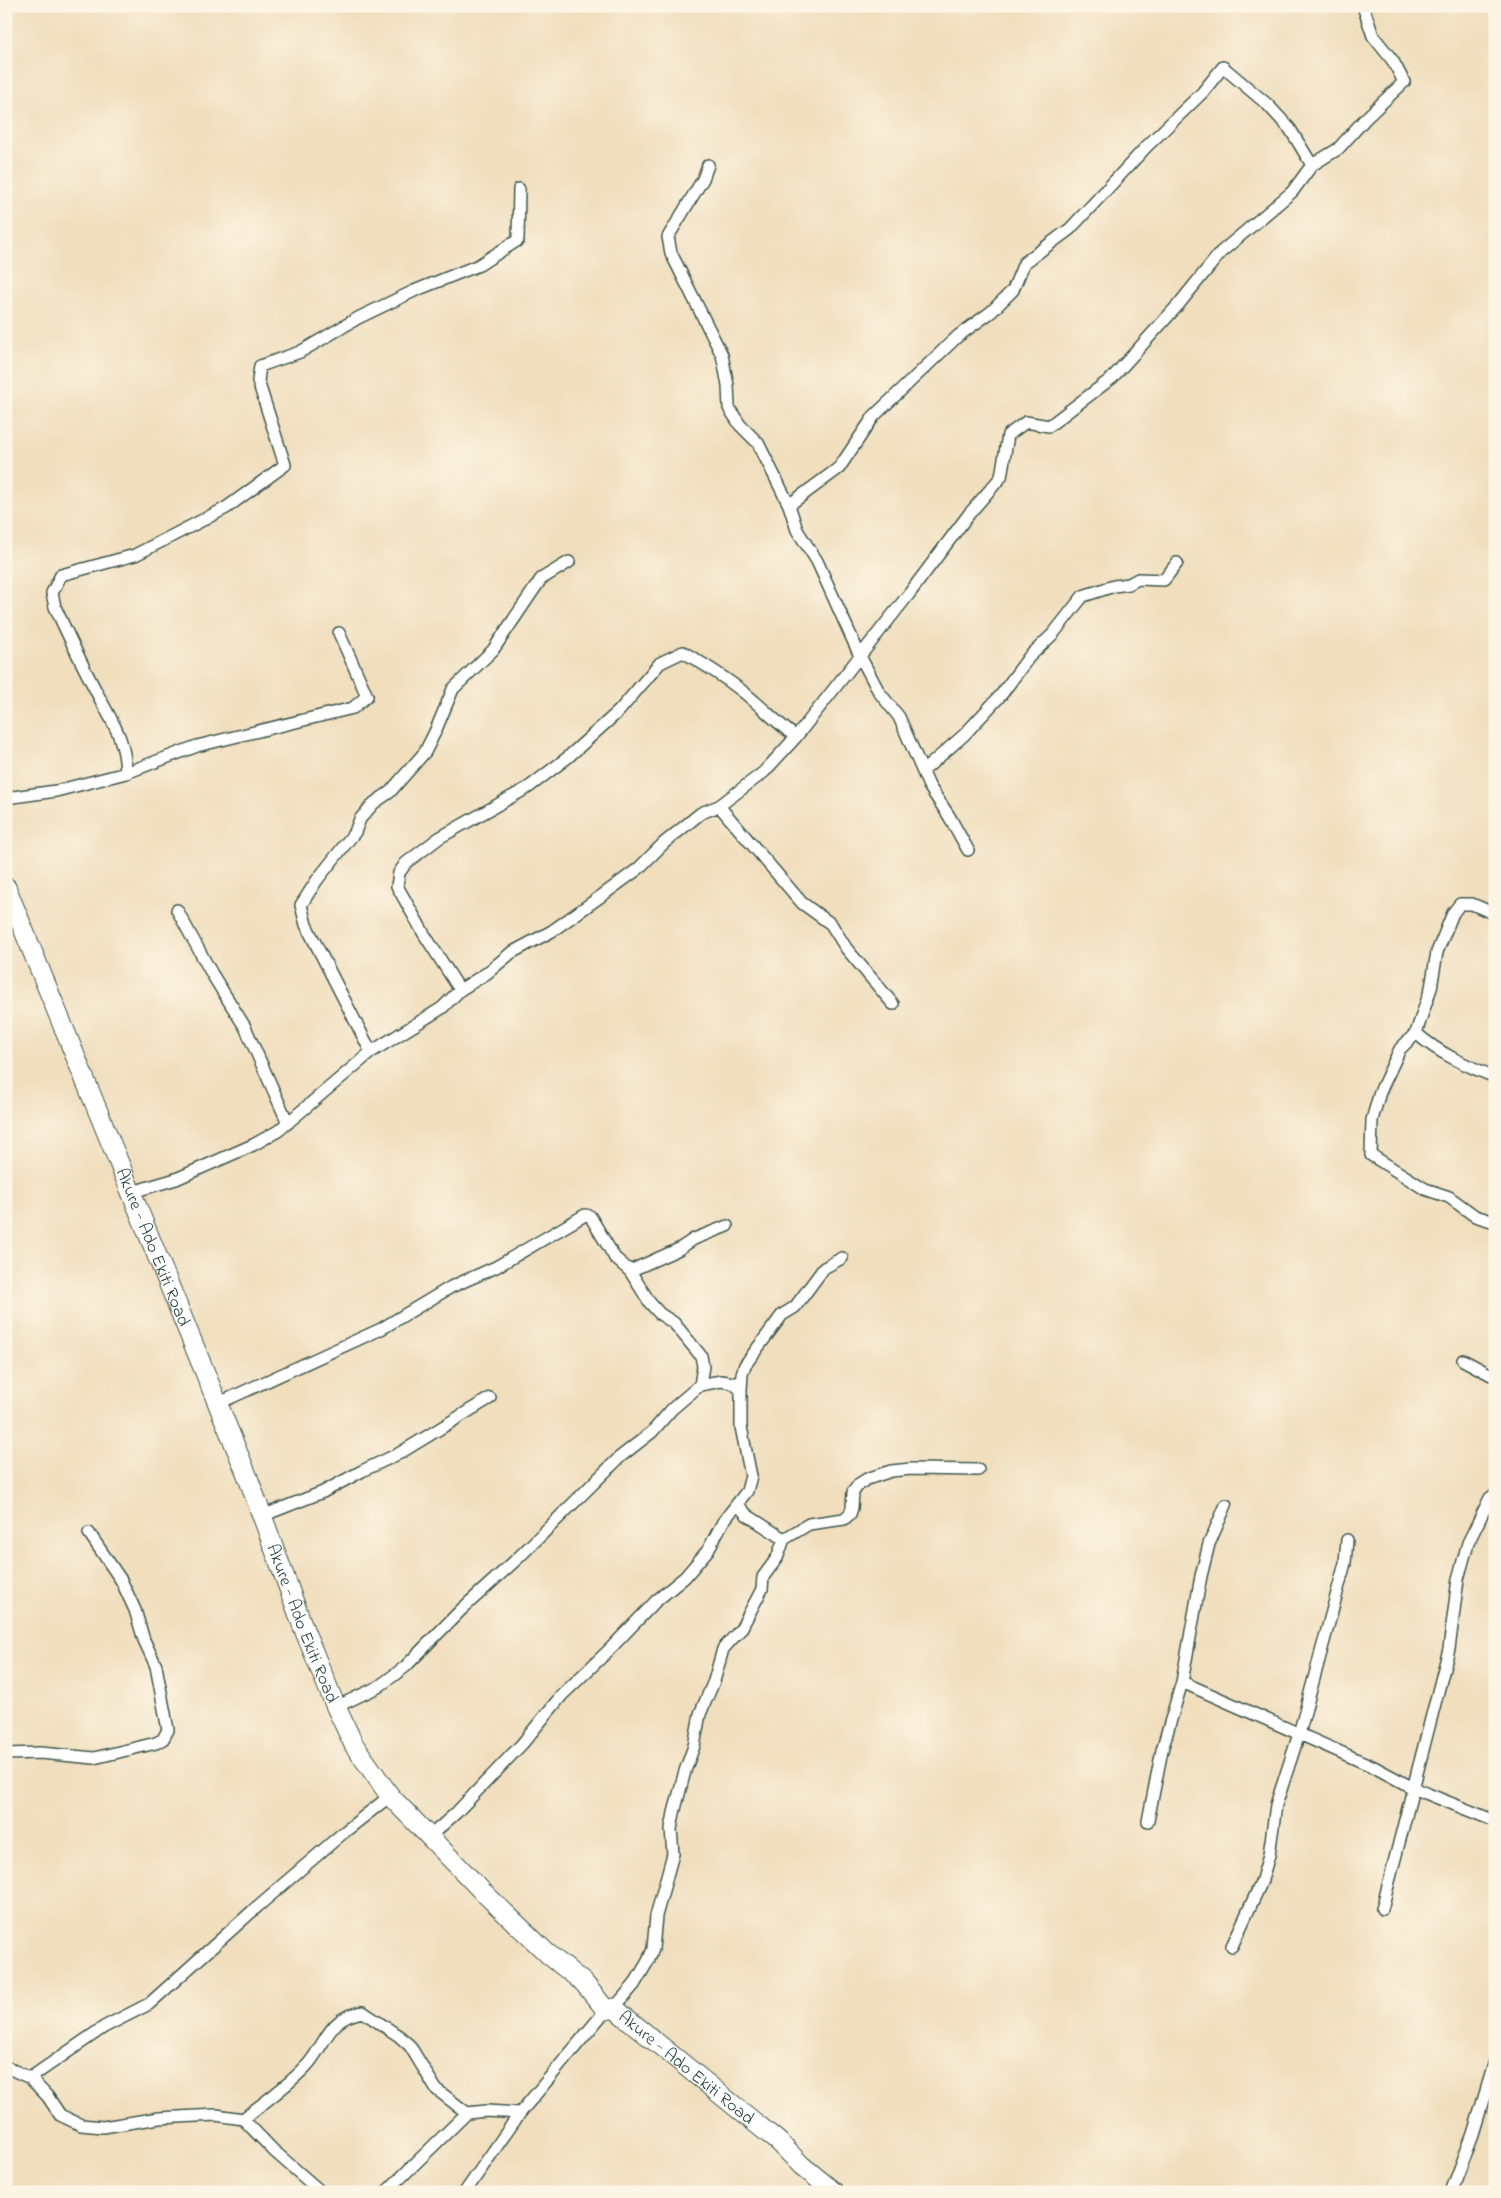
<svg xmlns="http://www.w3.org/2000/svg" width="1501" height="2198" viewBox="0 0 1501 2198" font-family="'Indie Flower',sans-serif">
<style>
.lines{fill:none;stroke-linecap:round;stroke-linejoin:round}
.minor-casing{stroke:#3e5549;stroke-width:14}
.primary-casing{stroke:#3e5549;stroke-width:21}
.minor{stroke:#fff;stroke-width:11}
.primary{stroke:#fff;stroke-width:19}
.labels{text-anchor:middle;stroke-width:4;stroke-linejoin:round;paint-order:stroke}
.street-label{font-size:18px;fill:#1f3d34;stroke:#fcf5e5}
</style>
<rect width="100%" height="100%" fill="#fcf5e5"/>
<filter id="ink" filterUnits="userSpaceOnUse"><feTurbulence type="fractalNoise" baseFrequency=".02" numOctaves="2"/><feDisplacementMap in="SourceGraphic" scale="10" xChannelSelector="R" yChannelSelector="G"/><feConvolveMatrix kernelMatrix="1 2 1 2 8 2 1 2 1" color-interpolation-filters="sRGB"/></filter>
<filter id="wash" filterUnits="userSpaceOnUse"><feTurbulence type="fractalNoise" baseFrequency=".0096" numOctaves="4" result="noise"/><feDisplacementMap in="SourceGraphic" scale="20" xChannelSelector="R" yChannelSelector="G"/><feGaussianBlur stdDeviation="1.12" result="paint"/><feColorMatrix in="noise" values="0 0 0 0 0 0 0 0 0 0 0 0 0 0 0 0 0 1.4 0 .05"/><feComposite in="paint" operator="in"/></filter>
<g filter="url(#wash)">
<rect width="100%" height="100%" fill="#f0debd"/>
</g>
<g filter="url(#ink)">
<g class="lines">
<defs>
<path id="minor" d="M6,7l1,-1
M708,165l-5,14 -35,58 3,16 51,102 6,30 1,23 11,17 18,18 31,62 8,25 20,31 43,95 19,36 20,25 30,69 20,30 19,34
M789,505l50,-37 35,-52 84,-80 33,-24 22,-22 11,-27 46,-34 77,-83 55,-53 21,-26 45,38 22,24 22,36
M923,771l41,-36 37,-40 28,-38 24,-23 30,-38 31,-10 15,-2 9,-5 26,1 13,-17
M126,773c-1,-37 -15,-52 -30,-82 -15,-28 -28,-56 -41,-84l-3,-14 9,-18 74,-20 91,-47 59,-43 -27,-84 2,-15 40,-14 58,-34 56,-27 65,-26 39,-25 1,-51
M6,798l50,-7 70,-18 71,-27 156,-38 14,-12 -28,-63
M719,806l83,97 29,21 15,24 47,56
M177,910l35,64 33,53 43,96
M1495,914l-23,-10h-12l-7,9 -16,39 -6,36 -15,45 -16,16 -20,43 -8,28 -1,35 54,34 24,8 26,19 20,6
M460,990l-36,-56 -27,-48 2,-13 7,-10 33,-25 90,-51 38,-29 52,-47 41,-48 23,-11c24,14 50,30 71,49 14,12 27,25 42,36
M1416,1033c22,20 51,33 79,44
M371,1052l-65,-127 -5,-20 16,-25 38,-48 5,-13 14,-16 16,-11 35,-40 10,-20 18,-43 40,-39 48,-71 28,-17
M132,1192l44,-13 77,-34 25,-14 93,-79 71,-44 18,-18 27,-17 24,-20 41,-22 52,-37 34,-25 26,-26 37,-30 18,-7 45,-34 32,-35 113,-143 60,-80 32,-37 7,-42 18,-13 23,4 63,-48 67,-74 42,-52 71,-60 20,-27 26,-16 27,-30 39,-37 -11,-21 -20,-25 -10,-30
M630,1271l49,-22 15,-10 33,-13
M1463,1360l32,17
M741,1390l1,-16 3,-9 37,-50 13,-8 29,-39 18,-10
M217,1404l164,-75 70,-42 45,-20 89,-52 5,1 25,42 15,13 20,32 10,11 14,9 27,33 2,10 -3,19
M737,1504l10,11 37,24 25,-15 35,-5 6,-5 2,-6 1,-16 6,-8 8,-5 24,-8 20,-2 67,1
M262,1516l61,-24 39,-21 38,-18 90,-55
M1182,1682l192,85 39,21 82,33
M336,1707l42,-20 27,-20 57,-58 55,-50 103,-102 32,-25 20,-23 28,-24 21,-4 12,2 8,7v37l10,49 -4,15 -24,31 -15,28 -23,27 -29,24 -48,50 -46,44 -40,49 -66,69 -26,23
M6,1754l34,-1 54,5 62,-15 7,-4 5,-9 -12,-64 -12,-26 -9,-30 -14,-30 -32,-47
M1148,1821l14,-71 20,-68 19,-106 8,-32 17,-39
M1382,1909l67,-260 9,-70 10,-36 22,-45 5,-3
M1232,1946l29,-63 8,-28 7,-50 23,-71 46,-171 2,-23
M614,2008l20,-23 14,-24 5,-12 3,-33 17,-62 -2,-25 3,-16 11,-42 9,-25 6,-32 14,-33 9,-32 18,-20 21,-40 1,-12 14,-19 7,-19
M6,2067l24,11 18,19 12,18 21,10 22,2 56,-9 57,-3 27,4 31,32 47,41
M30,2078l74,-51 45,-23 109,-98 85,-73 47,-37
M243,2119c20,-16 49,-36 66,-56 18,-22 20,-46 54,-51l36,24 11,10 26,43 31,24 19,-2 34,2
M386,2192l81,-79
M465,2192l55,-79 86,-103
M1451,2192l22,-58 22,-73"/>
<g id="primary">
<path id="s1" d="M6,887l241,588 58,157 31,75 18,38 36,51 92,95 66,63 36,29 22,27 8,-2 165,134 22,23 33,27"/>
</g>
</defs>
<use href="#minor" class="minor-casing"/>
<use href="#primary" class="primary-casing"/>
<use href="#minor" class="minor"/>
<use href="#primary" class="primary"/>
</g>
</g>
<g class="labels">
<g class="street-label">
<text dy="6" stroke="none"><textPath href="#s1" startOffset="389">Akure - Ado Ekiti Road</textPath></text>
<text dy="6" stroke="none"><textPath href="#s1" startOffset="794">Akure - Ado Ekiti Road</textPath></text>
<text dy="6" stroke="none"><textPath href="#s1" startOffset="1395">Akure - Ado Ekiti Road</textPath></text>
</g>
</g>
<rect width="1501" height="2198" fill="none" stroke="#fcf5e5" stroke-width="25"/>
</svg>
